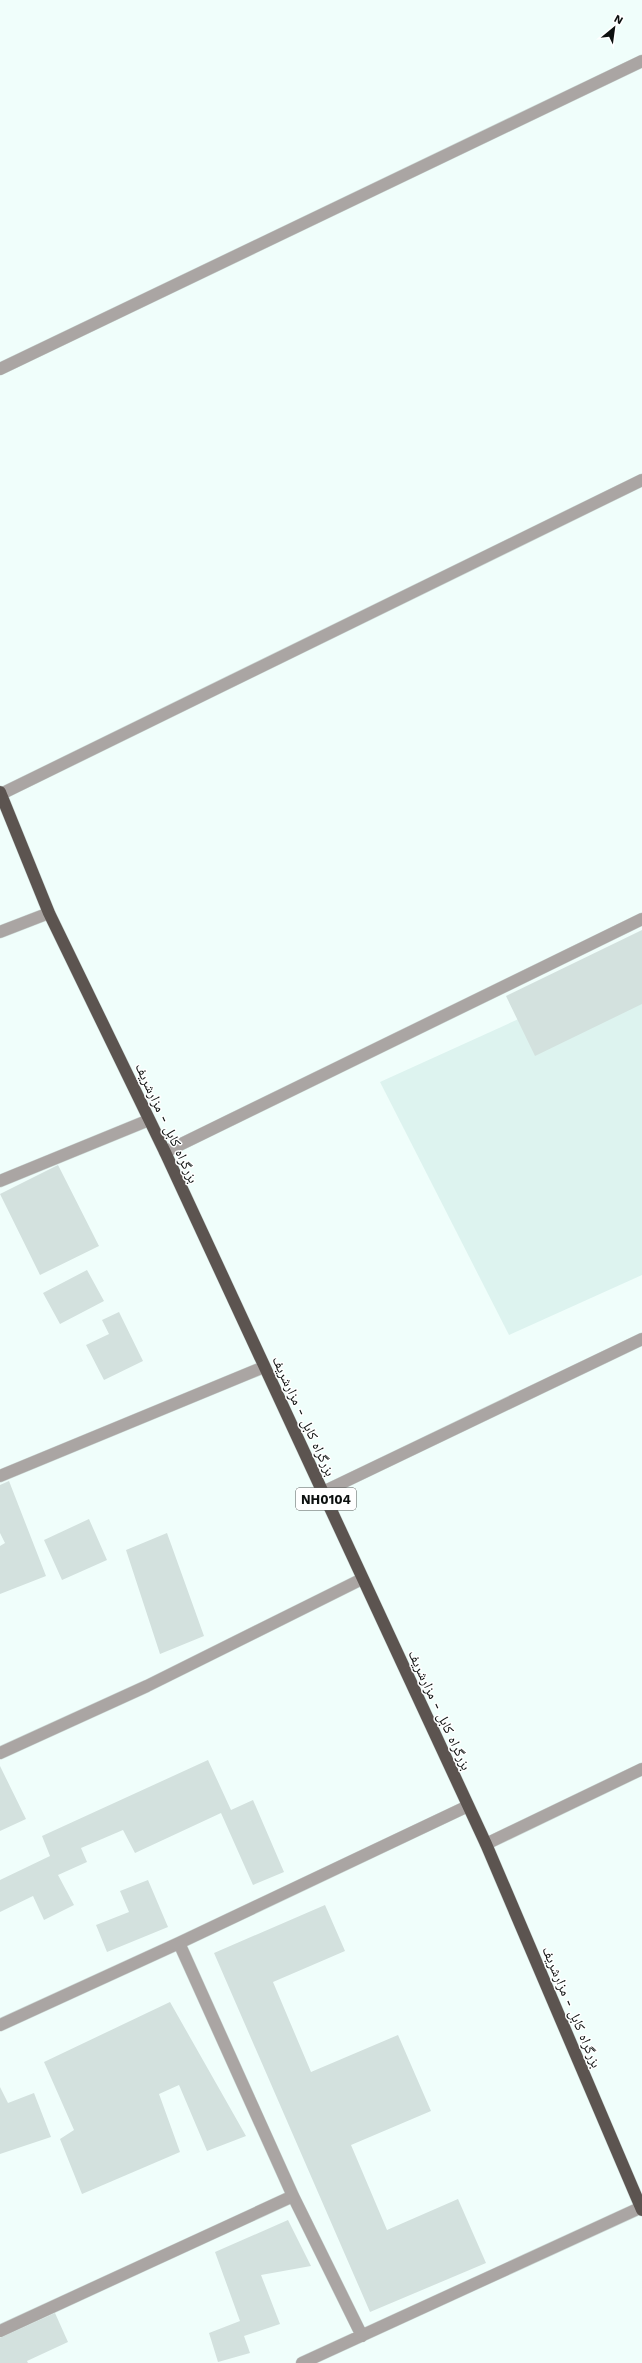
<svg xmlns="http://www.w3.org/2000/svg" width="642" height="2363" viewBox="0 0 642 2363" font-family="'Work Sans','Noto Naskh Arabic',sans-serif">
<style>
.built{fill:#ddf3ef}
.building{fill:#d3e1de}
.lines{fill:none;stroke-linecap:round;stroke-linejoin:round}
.minor-casing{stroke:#ccd8d5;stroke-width:13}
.trunk-casing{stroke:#ccd8d5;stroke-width:13}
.minor{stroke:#aaa5a3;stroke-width:12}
.trunk{stroke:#5c5450;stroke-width:12}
.labels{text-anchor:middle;stroke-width:3;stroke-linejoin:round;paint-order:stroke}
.shield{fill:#fff;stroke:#555857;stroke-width:1}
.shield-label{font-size:13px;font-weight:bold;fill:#0c100f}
.street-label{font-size:14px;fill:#0c100f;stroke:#fff}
</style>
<rect width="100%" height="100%" fill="#f0fefb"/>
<path class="built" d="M642,963v312l-133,60 -129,-253z"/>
<path class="building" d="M642,930v74l-107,52 -29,-60z
M58,1165l41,81 -59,29 -40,-81z
M87,1270l17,31 -44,23 -17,-31z
M119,1312l24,49 -39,19 -18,-35 23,-11 -7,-14z
M9,1481l37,95 -46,18v-48l5,-3 -5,-10v-48z
M89,1519l18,41 -45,20 -18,-40z
M167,1533l37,103 -44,18 -34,-104z
M208,1760l23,50 22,-10 31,72 -31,13 -32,-72 -86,40 -12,-23 -42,18 6,14 -29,13 16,30 -30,15 -11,-24 -33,16v-32l50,-24 -8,-20z
M0,1766l26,53 -26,12z
M148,1880l20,47 -61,25 -11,-27 33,-13 -9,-21z
M325,1905l20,46 -72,31 38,90 87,-37 33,76 -80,34 36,85 71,-31 28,64 -116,49 -156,-359z
M170,2002l76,134 -39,15 -28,-66 -20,9 21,58 -98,42 -22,-55 14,-9 -30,-68z
M0,2087l8,16 26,-10 17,44 -51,17z
M288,2220l23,46 -50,9 19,49 -36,12 6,17 -32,9 -9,-29 31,-12 -25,-69z
M55,2313l13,29 -41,19 1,2h-28v-25z"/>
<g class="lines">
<defs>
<path id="minor" d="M0,369l642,-308
M1,794l641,-314
M0,932l49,-19
M165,1152l477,-233
M0,1181l149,-61
M0,1476l264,-109
M323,1492l319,-153
M0,1753l147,-67 215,-107
M486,1844l156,-75
M179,1943l114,253 69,140
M0,2025l179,-82 289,-137
M0,2331l293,-135
M302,2363l340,-156"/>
<path id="trunk" d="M0,792l49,121 116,239 321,692 156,366"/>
</defs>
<use href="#minor" class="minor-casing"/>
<use href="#trunk" class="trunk-casing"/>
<use href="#minor" class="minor"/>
<use href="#trunk" class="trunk"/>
</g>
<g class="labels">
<rect class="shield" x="296" y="1488" width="60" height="22" rx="3"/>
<g class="shield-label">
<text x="326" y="1504">NH0104</text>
</g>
<g class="street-label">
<text transform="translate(167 1123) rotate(65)" y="5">بزرگراه کابل - مزارشریف</text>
<text transform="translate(304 1416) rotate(65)" y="5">بزرگراه کابل - مزارشریف</text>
<text transform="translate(440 1710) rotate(65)" y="5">بزرگراه کابل - مزارشریف</text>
<text transform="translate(572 2007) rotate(67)" y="5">بزرگراه کابل - مزارشریف</text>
</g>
</g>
<g transform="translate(614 28) rotate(29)" stroke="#ffffff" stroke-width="3" paint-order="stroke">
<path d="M0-3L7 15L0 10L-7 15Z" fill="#0c100f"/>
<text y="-6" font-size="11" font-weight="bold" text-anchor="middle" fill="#0c100f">N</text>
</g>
</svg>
